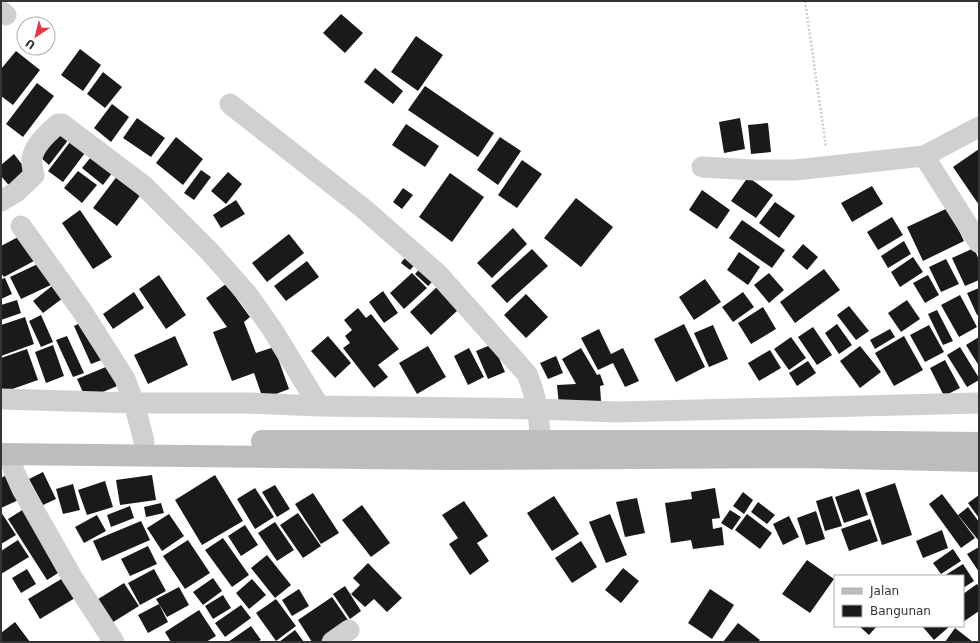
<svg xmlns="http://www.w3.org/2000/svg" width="980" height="643" viewBox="0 0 980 643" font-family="'DejaVu Sans',sans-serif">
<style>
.building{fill:#1a1a1a}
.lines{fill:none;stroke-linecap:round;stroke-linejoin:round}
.path{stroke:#cdcdcd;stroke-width:2.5;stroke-dasharray:2 2;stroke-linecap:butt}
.street{stroke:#d0d0d0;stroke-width:21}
.secondary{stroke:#bdbdbd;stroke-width:22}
</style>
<rect width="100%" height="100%" fill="#fff"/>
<path class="building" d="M341,14l22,19 -18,20 -22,-20z
M416,36l27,19 -25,36 -27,-19z
M80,49l21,16 -18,26 -22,-16z
M16,51l24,19 -27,35 -12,-9v-27z
M375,68l28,23 -10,13 -29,-22z
M103,72l19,15 -17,21 -18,-14z
M37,83l17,13 -31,41 -17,-13z
M425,86l69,47 -16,24 -70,-47z
M112,104l17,13 -18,25 -17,-14z
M137,118l28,20 -14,19 -28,-19z
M740,118l5,31 -21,4 -5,-31z
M768,123l3,29 -20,2 -3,-29z
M406,124l33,22 -14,21 -33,-22z
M58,130l11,9 -20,26 -11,-10z
M176,137l27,22 -20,26 -27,-22z
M500,137l21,14 -23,34 -21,-15z
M73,138l15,11 -25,33 -15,-11z
M979,149v56l-26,-38z
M95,152l21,16 -13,17 -21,-17z
M14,154l16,21 -18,14 -11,-13v-11z
M522,160l20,14 -25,34 -19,-13z
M201,170l10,7 -17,23 -10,-7z
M78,171l19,14 -15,18 -18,-15z
M228,172l14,12 -16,20 -15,-13z
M450,173l34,24 -32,45 -33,-25z
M118,175l24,18 -25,33 -24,-18z
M748,177l25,18 -17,23 -25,-17z
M872,186l11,18 -31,18 -11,-19z
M403,188l10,7 -11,14 -9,-7z
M702,190l28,20 -13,19 -28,-19z
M576,198l37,29 -32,40 -37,-29z
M236,200l9,14 -24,14 -8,-13z
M775,202l20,14 -16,22 -20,-15z
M948,208l16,33 -41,20 -16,-34z
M80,210l32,47 -19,12 -31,-46z
M892,217l11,18 -25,15 -11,-18z
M742,220l43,30 -13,18 -43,-30z
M513,228l14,16 -35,34 -15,-15z
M289,234l15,19 -37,29 -15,-19z
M20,236l14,25 -30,16 -3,-4v-27z
M904,241l7,13 -23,14 -7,-12z
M803,244l15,13 -11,13 -15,-13z
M974,248l5,12v20l-14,6 -13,-28z
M532,249l16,17 -41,37 -16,-17z
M410,251l10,8 -10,11 -9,-7z
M739,252l21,15 -12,18 -21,-15z
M913,257l10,15 -23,15 -9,-15z
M946,259l13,25 -18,8 -12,-25z
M307,261l12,16 -33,24 -12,-15z
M42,262l11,22 -32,15 -11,-22z
M425,263l13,13 -10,10 -13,-12z
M824,269l16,21 -45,33 -15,-21z
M412,273l15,15 -23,21 -14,-16z
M769,273l15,17 -15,13 -15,-18z
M159,275l27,40 -20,14 -27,-40z
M928,275l11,20 -14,8 -12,-20z
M5,278l7,16 -11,5v-20z
M705,279l16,23 -27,18 -15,-23z
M57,282l10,13 -24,18 -10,-12z
M226,284l24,33 -6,5 12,31 18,-6 15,42 -26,10 -9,-26 -22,8 -19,-49 14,-5 -21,-29z
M437,287l21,23 -27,25 -21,-23z
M979,288v27h-2l-10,-22z
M383,291l15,22 -14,10 -15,-21z
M134,292l10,16 -31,21 -10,-15z
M743,292l11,15 -21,15 -11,-15z
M526,294l22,23 -22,21 -22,-23z
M960,295l17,32 -18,10 -18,-32z
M17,300l4,13 -20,7v-15z
M907,300l13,19 -19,13 -13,-19z
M849,306l20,25 -13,9 -19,-25z
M763,307l13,22 -25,15 -13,-21z
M358,308l8,10 5,-4 28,35 -21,16 10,12 -14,11 -31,-40 7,-5 -5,-7 7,-6 -8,-10z
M937,310l16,31 -10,4 -15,-31z
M41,315l12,27 -12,5 -12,-26z
M25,317l9,27 -33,12v-31z
M86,320l18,39 -13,5 -17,-38z
M684,324l21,43 -29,15 -22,-43z
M837,324l15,21 -13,9 -14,-21z
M713,325l15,34 -19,8 -15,-34z
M929,325l15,27 -19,10 -15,-27z
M813,327l19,28 -15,10 -19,-28z
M599,329l12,25 12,-6 16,33 -14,6 -12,-24 -15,7 -17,-32z
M890,329l5,8 -20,12 -5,-9z
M67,336l17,37 -11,4 -17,-37z
M175,336l13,29 -40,19 -14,-29z
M328,336l23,27 -16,15 -24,-27z
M904,336l19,34 -29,16 -19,-33z
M791,337l15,21 -17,12 -15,-21z
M979,337v29l-13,-21z
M493,344l12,28 -17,7 -12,-28z
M53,345l11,31 -18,7 -11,-31z
M428,346l18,31 -29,17 -18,-31z
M860,346l21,26 -21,16 -20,-27z
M960,347l19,31v2l-12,7 -20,-32z
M469,348l15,29 -16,8 -14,-29z
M581,348l16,27 3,-1 4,11 -4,1 1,15 -42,4 -2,-20 19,-1 -14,-25z
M27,349l11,31 -37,13v-35z
M770,350l11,18 -22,13 -11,-18z
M556,356l7,17 -15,6 -8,-16z
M945,360l15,28 -16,8 -14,-28z
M808,361l8,12 -19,13 -8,-13z
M113,364l9,20 -36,15 -9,-20z
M12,472l13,25 -24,11v-30z
M43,472l13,27 -13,6 -14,-26z
M152,475l4,25 -36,5 -4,-25z
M215,475l28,46 -41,24 -27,-45z
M105,481l8,26 -26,8 -9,-25z
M895,483l17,52 -30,10 -17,-52z
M73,484l7,26 -17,4 -7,-25z
M275,485l15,24 -13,8 -15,-25z
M255,488l19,29 -19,12 -18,-30z
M715,488l5,30 -8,1 1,10 9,-2 2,18 -31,4 -2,-9 -20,3 -6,-40 27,-4 -1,-7z
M859,489l9,26 -24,8 -9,-26z
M743,492l10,8 -9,14 -11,-8z
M313,493l26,40 -18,11 -26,-40z
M942,494l33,44 -14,10 -32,-44z
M979,495v23l-11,-15z
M554,496l25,38 -27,17 -25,-38z
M832,496l10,30 -17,5 -9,-30z
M637,498l8,35 -20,4 -9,-35z
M464,501l24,35 -11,7 12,18 -19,14 -21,-31 9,-6 -16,-23z
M758,502l17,13 -8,9 -16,-12z
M161,503l3,10 -18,4 -2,-10z
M362,505l28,38 -19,14 -29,-37z
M130,506l4,12 -23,9 -4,-12z
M27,507l39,61 -19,12 -39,-61z
M968,507l11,15v19l-21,-26z
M730,510l11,7 -9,13 -11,-7z
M816,511l9,28 -19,6 -9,-27z
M1,512l15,23 -15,9z
M298,513l23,33 -18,12 -23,-33z
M169,514l15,22 -22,15 -15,-23z
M610,514l17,41 -21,8 -17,-41z
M747,514l25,19 -12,16 -25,-19z
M97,515l9,16 -22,12 -9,-16z
M789,516l10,21 -16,8 -10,-21z
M870,519l8,22 -29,10 -8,-22z
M141,521l9,19 -48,21 -9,-20z
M275,522l19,28 -17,11 -19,-28z
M245,525l13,20 -17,11 -13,-20z
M942,530l6,18 -25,10 -7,-17z
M223,538l26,37 -17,12 -27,-37z
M18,540l11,17 -28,17v-23z
M188,540l22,33 -25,16 -22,-33z
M581,541l16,26 -25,16 -17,-25z
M148,546l9,18 -27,12 -9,-17z
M979,547v25l-12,-18z
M953,549l8,12 -20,13 -8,-11z
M267,555l24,30 -16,13 -24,-30z
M807,560l27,19 -24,34 -28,-19z
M368,563l34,35 -15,14 -13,-13 -9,8 -14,-13 9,-9 -7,-7z
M963,564l11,17 -11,7v-12h-19z
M623,568l16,13 -18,22 -16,-13z
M27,569l9,15 -15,9 -9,-15z
M154,569l12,22 -26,14 -12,-22z
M68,575l12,20 -40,24 -12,-20z
M213,578l9,13 -19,14 -10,-13z
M252,579l14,16 -17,14 -13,-16z
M124,583l15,23 -29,18 -15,-23z
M977,584l2,3v24l-16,11v-28z
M345,586l16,25 -11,8 -17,-25z
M179,587l10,18 -22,12 -11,-18z
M299,589l10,17 -17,10 -10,-16z
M710,589l24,16 -22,34 -24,-16z
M223,595l8,13 -18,11 -8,-13z
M332,597l18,26 -28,19h-10l-14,-22z
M276,599l20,27 -20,15 -20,-28z
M159,604l9,18 -20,11 -10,-18z
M241,605l10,13 -26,19 -10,-14z
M199,610l17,26 -10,6h-35l-6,-10z
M15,622l15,20h-29v-9z
M738,623l22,17 -2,2h-35z
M251,626l10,14 -4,2h-29z
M859,626h18l-8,9z
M922,626h28l-16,14z
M955,628l18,14h-28z
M295,630l9,12h-25z"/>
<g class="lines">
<path class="path" d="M805,1l21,146"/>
<path class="street" d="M1,11l5,4
M230,104l134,105 74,65 89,100c9,21 13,45 13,67
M924,156l55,87
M702,167l52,3h41l129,-14 55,-29
M1,201l15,-9 18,-17c-1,-5 -3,-12 -2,-17 3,-14 16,-25 26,-34h4l82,62 66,66 38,43 24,34 47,77
M21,226l61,85 43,68 9,24 10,38
M1,399l133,4h113l72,3 219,3 78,3 363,-9
M9,454l5,17 8,18 50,88 42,65
M332,642l17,-12"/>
<path class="secondary" d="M262,441h541l176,2
M1,454l450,5 350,-2 178,4"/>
</g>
<rect width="980" height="643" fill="none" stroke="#333333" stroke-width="4"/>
<rect x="834" y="575" width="130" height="52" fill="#ffffff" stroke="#adadad"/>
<rect x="842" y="588" width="20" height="6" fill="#bdbdbd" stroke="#adadad"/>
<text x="870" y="595" font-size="12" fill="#333333">Jalan</text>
<rect x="842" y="605" width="20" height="12" fill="#1a1a1a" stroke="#adadad"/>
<text x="870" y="615" font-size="12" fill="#333333">Bangunan</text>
<g transform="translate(36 36) rotate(215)"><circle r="19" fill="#ffffff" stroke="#adadad"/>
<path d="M0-3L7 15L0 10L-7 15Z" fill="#e63946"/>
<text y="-6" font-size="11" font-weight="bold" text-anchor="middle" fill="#333333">U</text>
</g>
</svg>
